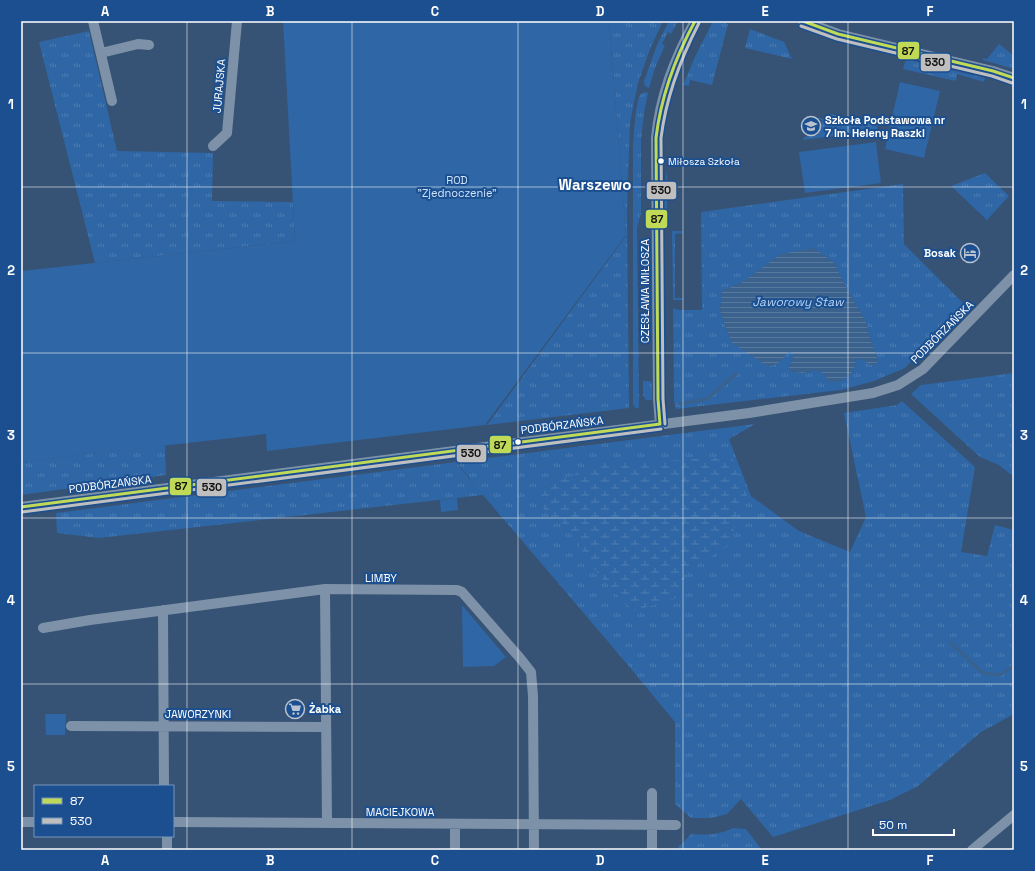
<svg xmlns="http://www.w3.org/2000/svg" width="1035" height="871" viewBox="0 0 1035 871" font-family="'Space Grotesk',sans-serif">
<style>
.grass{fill:url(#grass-tufts);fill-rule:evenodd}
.wetland{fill:url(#wetland-marsh)}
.green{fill:#2f66a5}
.water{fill:url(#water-rules)}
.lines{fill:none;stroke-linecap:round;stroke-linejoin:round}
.stream{stroke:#3b618d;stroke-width:3}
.street{stroke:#7d92a8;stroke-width:10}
.bus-1-casing{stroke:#1b4f8f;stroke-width:6}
.bus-2-casing{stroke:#1b4f8f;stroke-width:6}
.bus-1{stroke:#c0d956;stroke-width:3}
.bus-2{stroke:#bfbfbf;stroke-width:3}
.grid{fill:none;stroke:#fff;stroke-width:1;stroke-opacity:0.55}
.bus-dot{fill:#fff;stroke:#1b4f8f;stroke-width:1.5}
.labels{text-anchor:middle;stroke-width:4;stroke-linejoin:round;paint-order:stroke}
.bus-label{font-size:10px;fill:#fff;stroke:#1b4f8f;text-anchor:start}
.street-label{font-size:11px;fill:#fff;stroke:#1b4f8f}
.poi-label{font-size:11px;font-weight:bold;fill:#fff;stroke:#1b4f8f;text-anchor:start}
.park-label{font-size:11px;fill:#cfe3fa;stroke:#1b4f8f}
.water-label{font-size:12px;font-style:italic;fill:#b5d3f5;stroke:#1b4f8f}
.district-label{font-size:15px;font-weight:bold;fill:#fff;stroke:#1b4f8f}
.line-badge{stroke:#1b4f8f;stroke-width:1.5}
.pale-badge-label{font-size:11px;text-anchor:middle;font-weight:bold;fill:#111}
.neatline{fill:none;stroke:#fff;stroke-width:1.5}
.grid-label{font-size:13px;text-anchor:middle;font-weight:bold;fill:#fff}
</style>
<defs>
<pattern id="grass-tufts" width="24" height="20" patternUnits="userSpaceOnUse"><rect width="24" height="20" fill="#2f66a5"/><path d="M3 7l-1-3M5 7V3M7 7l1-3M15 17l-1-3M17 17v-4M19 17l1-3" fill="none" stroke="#4e7db2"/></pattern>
<pattern id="wetland-marsh" width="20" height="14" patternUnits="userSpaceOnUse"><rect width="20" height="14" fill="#2f66a5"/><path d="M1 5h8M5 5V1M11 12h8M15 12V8" fill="none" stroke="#4e7db2"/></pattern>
<pattern id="water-rules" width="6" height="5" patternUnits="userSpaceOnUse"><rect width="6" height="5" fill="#3b618d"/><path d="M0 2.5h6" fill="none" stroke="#58799e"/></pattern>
</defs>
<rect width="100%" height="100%" fill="#365274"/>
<path class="grass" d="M609,21h54l-13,28 -12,34 -8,40 -3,88 2,197 -142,17 139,-189z
M669,21h9l-7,13 -3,-2 -6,12 3,1 -10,23 -6,20c-4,-1 -5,-3 -5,-7l13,-36z
M713,21h7l8,3 -16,61 -22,-5 -1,6 -6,-1 12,-28z
M750,29l34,13 8,17 -47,-11z
M89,31l28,120 96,2 -1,48 81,1 2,39 -200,22 -56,-221z
M999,44l15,12v13l-31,-9v-2l4,1z
M906,59l79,19 -1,4 -27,-8 -1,7 -53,-12z
M646,92l2,1 -4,20 -3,27v73l-4,15 2,180h-4l-2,-4v-250c0,-11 2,-50 7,-59 2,-2 3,-2 6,-3z
M830,114l48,11 -1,5 -74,10 1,-3 14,-2 4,-15 -9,-3 16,3z
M667,170v53h-1l-5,-5v-12l1,-1z
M985,173l24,23 -22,24 -36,-34z
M903,184l1,60 61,61 -60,63 -31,13 -33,9 -165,19 -2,-8 -1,-93 6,2h23l-1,-98zM834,263l16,32 15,25 6,21 7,20 -18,-3 -4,3c-2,12 -6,13 -15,20l-15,-4 -2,-4 -9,-3 -12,3 -13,-2 -1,-4 5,-12 -2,-3 -61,-10 -11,-31 2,-20 19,-8z
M672,231h10l1,2 -8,1v64h8v2h-10z
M1014,373v104l-15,-12 -19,-8 -69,-63 10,-9z
M643,381h7l2,2v17h-6l-3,-5z
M902,401l73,66 -14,85 26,4 8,-31 19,5v184l-33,18 -63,54 -28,14 -117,37 -32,-38 -14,15 -15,4h-21l-16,-14v-82l-48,-58 -144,-169 -384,43 -42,-5 -1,-20 400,-51 24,30 -23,-30 298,-38 -26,15 22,57 48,35 51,21 16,-35 -22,-104 53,-8z
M165,445l1,30 -145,20v-33z
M733,828l13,1 16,21h-86l15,-16c15,1 28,1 42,-6z"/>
<path class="wetland" d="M732,457l15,38 -20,52 -38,22 -14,30 -43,12 -34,-37 -34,-50 -12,-5 -12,-15 -3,-14 13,-9 22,-5 8,-5 9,-1 13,-6z"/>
<path class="green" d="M283,21h326l17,214 -141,190 -218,26 -1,-17 -245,28v-191l274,-30z
M900,82l40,9 -16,67 -39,-9z
M876,142l5,41 -76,10 -6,-41z
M457,498l1,12 -17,2 -1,-12z
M462,605l44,52 -12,9 -31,1z
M45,714h21l-1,21h-19z"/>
<path class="water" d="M814,248l20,15 16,32 15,25 6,21 7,20 -3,4h-5l-10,-7 -4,3c-2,15 -12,22 -27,21l-6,-9 -8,-3 -12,3 -13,-2 -1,-4 5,-12 -3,-3h-3c-5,7 -11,15 -21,14l-36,-24 -11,-31 2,-20 19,-8 40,-29z"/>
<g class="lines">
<path class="stream" d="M679,404l28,-5 29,-25
M950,642l33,31 17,2 14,-9"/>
<path class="street" d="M93,21l19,80
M803,21l35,13 155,37 21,7
M101,53l37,-9 11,1
M213,146l14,-13 10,-112
M660,424l-2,-25 -2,-261c4,-43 19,-80 39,-117
M21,507l728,-94 124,-20 25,-8 25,-16 91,-94
M325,589l2,234
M163,610l1,176
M43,628l47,-8 235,-31 132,1 5,2 58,66 11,14 2,24 1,154
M71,726l255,1
M652,793v57
M21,822h14
M173,822l503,3
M167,850v-14
M455,850v-26
M972,850l42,-35"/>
<defs>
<path id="bus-1" d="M803,21l35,13 155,37 21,7
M660,424l-2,-25 -2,-261c5,-42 19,-80 39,-117
M21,507l639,-83"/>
<path id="bus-2" d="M801,26l36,13 155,37 20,7
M665,424l-2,-25 -2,-261c5,-41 19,-78 38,-115
M22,512l639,-83"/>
</defs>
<use href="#bus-1" class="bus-1-casing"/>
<use href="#bus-2" class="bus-2-casing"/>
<use href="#bus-1" class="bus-1"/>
<use href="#bus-2" class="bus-2"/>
</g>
<path class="grid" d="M187,21v829M352,21v829M518,21v829M683,21v829M848,21v829M21,187h993M21,353h993M21,518h993M21,684h993"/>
<defs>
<symbol id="school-ring" viewBox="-11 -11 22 22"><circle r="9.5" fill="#1b4f8f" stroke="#b9c2ce" stroke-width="1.5"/><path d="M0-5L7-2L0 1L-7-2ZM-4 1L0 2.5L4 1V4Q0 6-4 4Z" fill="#b9c2ce"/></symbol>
<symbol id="hotel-ring" viewBox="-11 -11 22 22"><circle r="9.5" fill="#1b4f8f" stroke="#b9c2ce" stroke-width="1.5"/><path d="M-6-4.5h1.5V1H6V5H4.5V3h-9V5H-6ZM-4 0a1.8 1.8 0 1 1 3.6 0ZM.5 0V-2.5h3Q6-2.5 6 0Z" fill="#b9c2ce"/></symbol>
<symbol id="supermarket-ring" viewBox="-11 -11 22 22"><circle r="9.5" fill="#1b4f8f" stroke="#b9c2ce" stroke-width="1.5"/><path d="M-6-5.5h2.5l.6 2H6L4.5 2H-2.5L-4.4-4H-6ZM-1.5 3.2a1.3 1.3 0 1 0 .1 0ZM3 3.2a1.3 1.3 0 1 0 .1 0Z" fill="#b9c2ce"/></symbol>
</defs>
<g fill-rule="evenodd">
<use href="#school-ring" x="800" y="115" width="22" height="22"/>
<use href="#hotel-ring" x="959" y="242" width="22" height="22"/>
<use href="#supermarket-ring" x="284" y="698" width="22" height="22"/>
</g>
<g class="bus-dot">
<circle cx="661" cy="161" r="3.5"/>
<circle cx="518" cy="442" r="3.5"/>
</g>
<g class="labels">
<g class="bus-label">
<text x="668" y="165">Miłosza Szkoła</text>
</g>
<g class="street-label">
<text transform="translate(219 86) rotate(-85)" y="4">JURAJSKA</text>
<text transform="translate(645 291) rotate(-90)" y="4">CZESŁAWA MIŁOSZA</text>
<text transform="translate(942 332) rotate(-45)" y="4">PODBÓRZAŃSKA</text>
<text transform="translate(562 425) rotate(-7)" y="4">PODBÓRZAŃSKA</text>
<text transform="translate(110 484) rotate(-7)" y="4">PODBÓRZAŃSKA</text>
<text x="381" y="582">LIMBY</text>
<text x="198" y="718">JAWORZYNKI</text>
<text x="400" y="816">MACIEJKOWA</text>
</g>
<g class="poi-label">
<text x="825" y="124">Szkoła Podstawowa nr<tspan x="825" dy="13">7 im. Heleny Raszki</tspan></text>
<text x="956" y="257" text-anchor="end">Bosak</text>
<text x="309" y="713">Żabka</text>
</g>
<g class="park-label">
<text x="457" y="184">ROD<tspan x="457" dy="13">"Zjednoczenie"</tspan></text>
</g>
<g class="water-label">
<text x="798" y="306">Jaworowy Staw</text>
</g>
<g class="district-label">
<text x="595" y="190">Warszewo</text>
</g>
</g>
<g class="line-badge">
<rect x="897" y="41" width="23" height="19" rx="4" fill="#c0d956"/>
<rect x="920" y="53" width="31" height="19" rx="4" fill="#bfbfbf"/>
<rect x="646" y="181" width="31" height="19" rx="4" fill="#bfbfbf"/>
<rect x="645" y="209" width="23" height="20" rx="4" fill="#c0d956"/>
<rect x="489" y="435" width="23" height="19" rx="4" fill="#c0d956"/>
<rect x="456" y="444" width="31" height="19" rx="4" fill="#bfbfbf"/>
<rect x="169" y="477" width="23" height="19" rx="4" fill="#c0d956"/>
<rect x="196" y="478" width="31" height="19" rx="4" fill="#bfbfbf"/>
</g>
<g class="pale-badge-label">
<text x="908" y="55">87</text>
<text x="935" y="66">530</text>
<text x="661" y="194">530</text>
<text x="657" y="223">87</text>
<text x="500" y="449">87</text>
<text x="471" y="457">530</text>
<text x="181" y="490">87</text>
<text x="212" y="491">530</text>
</g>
<rect width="1035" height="871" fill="none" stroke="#1b4f8f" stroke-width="44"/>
<rect x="34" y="785" width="140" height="52" fill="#1b4f8f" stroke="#7695bc"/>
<rect x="42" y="798" width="20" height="6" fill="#c0d956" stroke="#7695bc"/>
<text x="70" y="805" font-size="12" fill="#ffffff">87</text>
<rect x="42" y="818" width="20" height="6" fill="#bfbfbf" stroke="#7695bc"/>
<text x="70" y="825" font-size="12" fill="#ffffff">530</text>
<path d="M873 829v6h81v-6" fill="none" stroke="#ffffff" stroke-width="2"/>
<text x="879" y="829" font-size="12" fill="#ffffff" stroke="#1b4f8f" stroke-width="3" paint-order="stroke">50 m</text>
<rect x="22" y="22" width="991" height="827" class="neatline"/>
<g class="grid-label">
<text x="105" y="16">A</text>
<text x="270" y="16">B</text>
<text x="435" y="16">C</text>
<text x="600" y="16">D</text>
<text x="765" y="16">E</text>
<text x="930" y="16">F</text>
<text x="11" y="109">1</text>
<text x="1024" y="109">1</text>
<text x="11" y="275">2</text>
<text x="1024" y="275">2</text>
<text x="11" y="440">3</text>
<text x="1024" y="440">3</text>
<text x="11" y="605">4</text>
<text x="1024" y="605">4</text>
<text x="11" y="771">5</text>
<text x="1024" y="771">5</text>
<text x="105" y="865">A</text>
<text x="270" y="865">B</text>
<text x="435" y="865">C</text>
<text x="600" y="865">D</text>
<text x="765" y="865">E</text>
<text x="930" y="865">F</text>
</g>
</svg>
